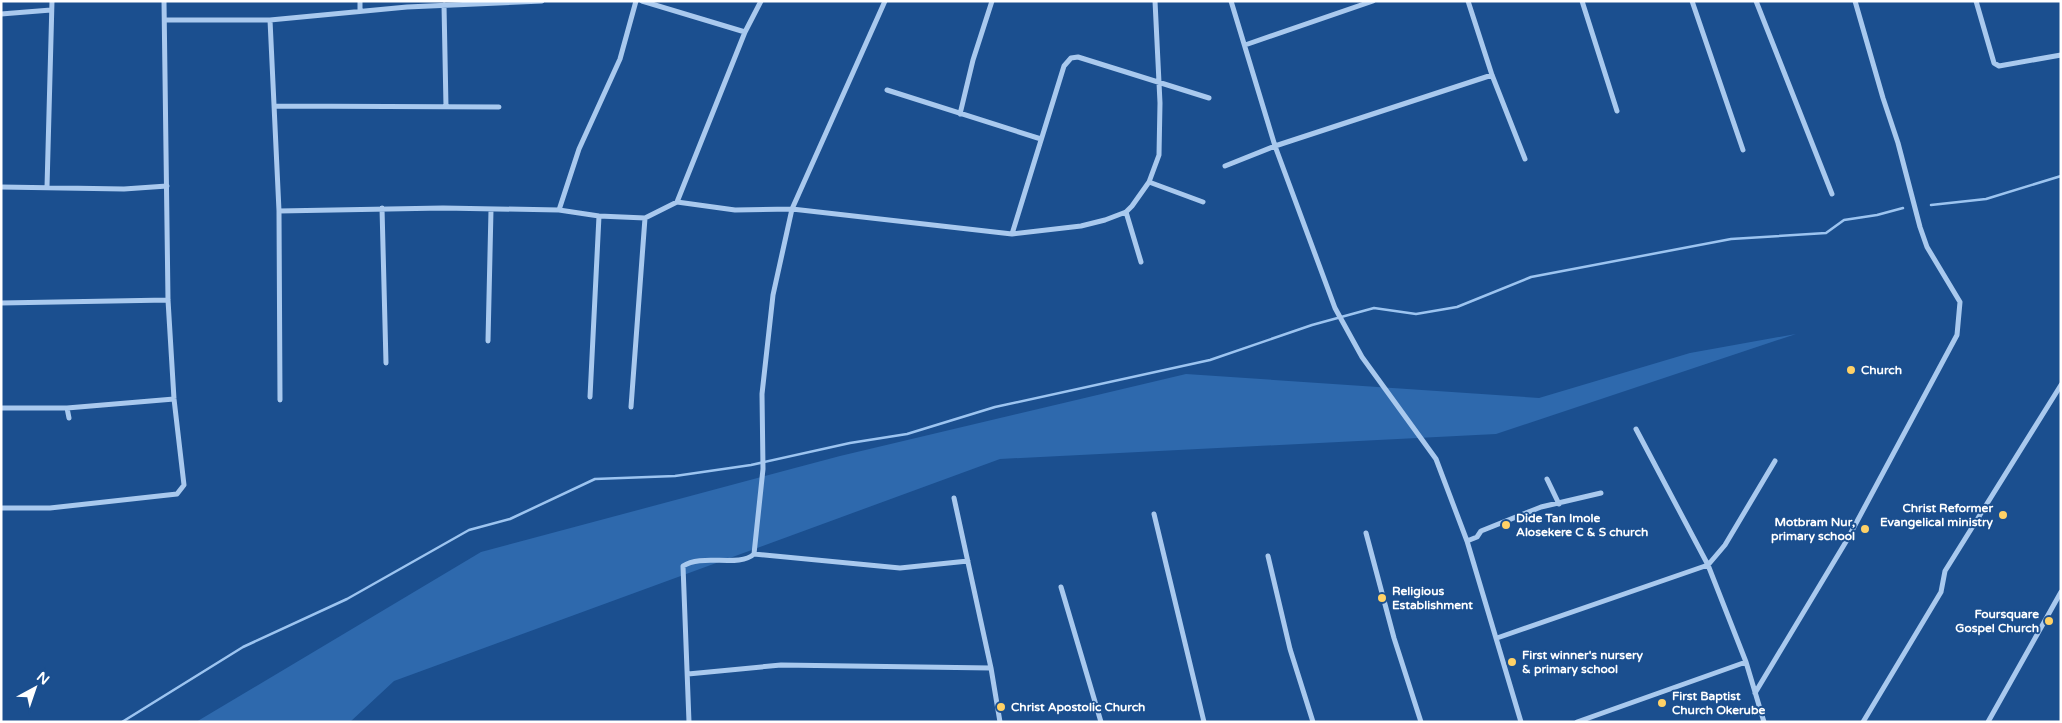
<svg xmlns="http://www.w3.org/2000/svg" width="2062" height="723" viewBox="0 0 2062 723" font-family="'Varela Round',sans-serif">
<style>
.green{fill:#2e69ad}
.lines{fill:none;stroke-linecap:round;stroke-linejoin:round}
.stream{stroke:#9cc4f0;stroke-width:2.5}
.street{stroke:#a9c9ee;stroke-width:5}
.poi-dot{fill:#ffd166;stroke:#1b4f8f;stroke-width:2}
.labels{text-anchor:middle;stroke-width:4;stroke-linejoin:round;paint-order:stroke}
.poi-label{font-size:12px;font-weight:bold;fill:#fff;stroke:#1b4f8f;text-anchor:start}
</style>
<rect width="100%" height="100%" fill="#1b4f8f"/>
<path class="green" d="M1796,334l-300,100 -496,25 -606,222 -44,41h-154l285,-170 359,-96 346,-82 353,24 151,-45z"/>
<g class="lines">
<path class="stream" d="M1931,205l55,-6 75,-23
M122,722l121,-75 104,-48 122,-69 41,-11 85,-40 80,-3 76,-11 99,-22 57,-9 88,-27 215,-47 102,-35 62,-17 42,6 41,-7 74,-30 200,-38 95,-6 18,-13 33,-5 26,-7"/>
<path class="street" d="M642,1l103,31
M1231,1l44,145 60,162 27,49 74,102 31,82 54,181
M1468,1l24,74 33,84
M1582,1l35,110
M1692,1l51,149
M1756,1l76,193
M1976,1l18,62 5,3 62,-11
M444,5l2,102
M360,11v-10
M1,14l50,-4
M165,20h105l137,-13 135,-6
M270,20l9,191 1,189
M1245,45l128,-44
M887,90l154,49
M275,106l224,1
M960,114l13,-54 19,-59
M1225,166l50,-20 217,-71
M1149,182l54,20
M1,187l123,2 43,-3
M47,187l5,-186
M677,202l68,-170 16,-31
M382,208l4,155
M559,210l20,-61 41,-90 16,-58
M279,211l164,-3 116,2 40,6 46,2 32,-16 58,8 57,-1 220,25 69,-8 24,-6 21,-8 6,-6 17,-24 10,-27 1,-52 -5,-102
M1126,212l15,50
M1012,234l52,-168 7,-8 7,-1 131,41
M1,303l167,-3
M488,341l3,-131
M590,397l9,-181
M631,407l14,-189
M1,408h66l107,-9
M67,408l2,10
M1636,429l72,136 38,97 18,60
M1547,479l12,25
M954,498l37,170 9,54
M1,508h49l127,-14 7,-9 -10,-86 -6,-99 -4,-299
M1154,514l50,208
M1366,533l28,105 27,84
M1467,541l10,-4 4,-6 60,-24 60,-14
M754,554l146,14 68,-7
M1268,556l22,93 23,73
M1061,587l40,135
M1497,638l211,-73 17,-20 50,-84
M688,674l93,-9 210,3
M1755,693l92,-153 110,-205 3,-33 -33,-55 -7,-20 -22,-84 -15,-45 -28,-97
M689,722l-6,-156c19,-13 56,2 71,-12l9,-85 -1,-75 11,-99 19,-86 93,-208
M1577,722l169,-60
M1863,722l78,-130 4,-21 116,-186
M1988,722l73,-130"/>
</g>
<g class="poi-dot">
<circle cx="1851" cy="370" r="5"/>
<circle cx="2003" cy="515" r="5"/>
<circle cx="1506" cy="525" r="5"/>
<circle cx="1865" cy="529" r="5"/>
<circle cx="1382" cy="598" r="5"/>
<circle cx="2049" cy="621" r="5"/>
<circle cx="1512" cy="662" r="5"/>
<circle cx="1662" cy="703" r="5"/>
<circle cx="1001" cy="707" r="5"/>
</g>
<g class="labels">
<g class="poi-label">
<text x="1861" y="374">Church</text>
<text x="1993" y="512" text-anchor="end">Christ Reformer<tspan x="1993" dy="14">Evangelical ministry</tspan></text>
<text x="1516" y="522">Dide Tan Imole<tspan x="1516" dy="14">Alosekere C &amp; S church</tspan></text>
<text x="1855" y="526" text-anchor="end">Motbram Nur,<tspan x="1855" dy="14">primary school</tspan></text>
<text x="1392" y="595">Religious<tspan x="1392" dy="14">Establishment</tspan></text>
<text x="2039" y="618" text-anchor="end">Foursquare<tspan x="2039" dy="14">Gospel Church</tspan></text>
<text x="1522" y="659">First winner's nursery<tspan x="1522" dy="14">&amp; primary school</tspan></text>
<text x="1672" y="700">First Baptist<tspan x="1672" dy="14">Church Okerube</tspan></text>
<text x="1011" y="711">Christ Apostolic Church</text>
</g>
</g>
<rect width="2062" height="723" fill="none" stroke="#ffffff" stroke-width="5"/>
<g transform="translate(35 688) rotate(40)" stroke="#1b4f8f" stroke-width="4" paint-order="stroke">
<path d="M0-4L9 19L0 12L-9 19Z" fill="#ffffff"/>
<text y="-8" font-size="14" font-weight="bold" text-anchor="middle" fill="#ffffff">N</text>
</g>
</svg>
